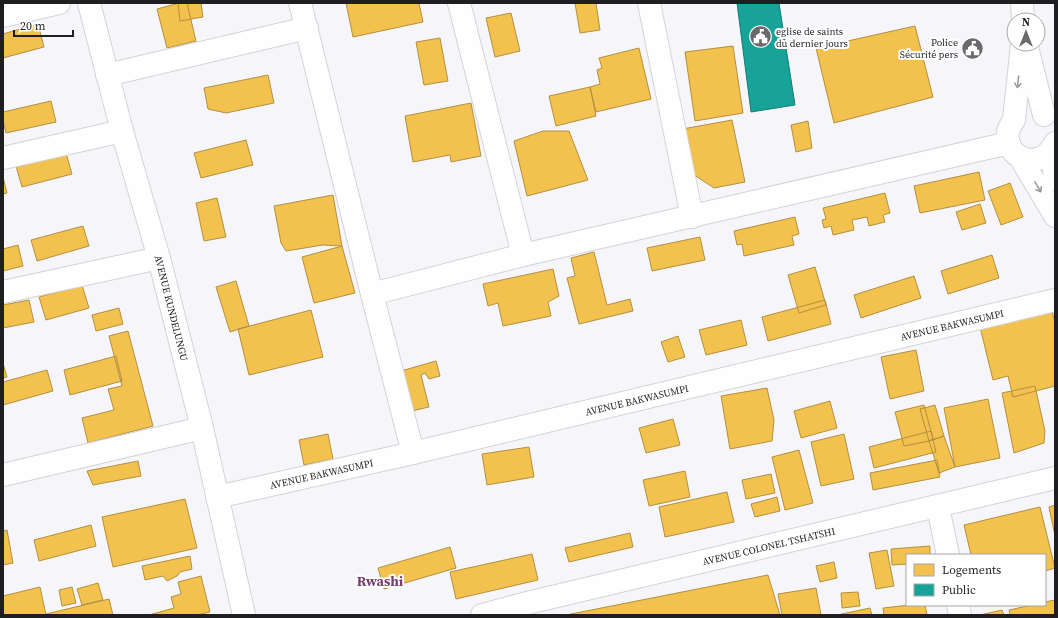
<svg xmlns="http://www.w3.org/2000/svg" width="1058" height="618" viewBox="0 0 1058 618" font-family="'Source Serif 4',serif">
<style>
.homes{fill:#f2c14e;stroke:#b39040}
.public{fill:#17a398;stroke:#197b74}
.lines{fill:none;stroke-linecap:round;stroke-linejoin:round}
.minor-casing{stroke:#d3d3d6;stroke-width:24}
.minor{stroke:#fefefe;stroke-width:22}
.oneway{stroke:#9a999b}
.labels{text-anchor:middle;stroke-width:4;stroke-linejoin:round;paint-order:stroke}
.poi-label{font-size:10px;fill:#1f1e21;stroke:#fff;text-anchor:start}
.street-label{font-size:10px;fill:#1f1e21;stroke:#fff}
.district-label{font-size:14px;font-weight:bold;fill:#763e6b;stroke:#fff}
</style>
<rect width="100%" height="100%" fill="#f6f6fa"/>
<path class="homes" d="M178,3h23l2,14 -23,4z
M179,3h8l9,38 -29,7 -10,-39z
M346,3h73l4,19 -70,15z
M575,3h21l4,27 -20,3z
M511,13l9,38 -25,6 -9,-39z
M38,24l6,23 -41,11v-24z
M915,26l18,71 -99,26 -18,-75z
M440,38l8,43 -24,4 -8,-43z
M733,46l10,67 -48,8 -10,-69z
M639,48l12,51 -55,13 -6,-25 10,-3 -3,-14 5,-2 -3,-10z
M268,75l6,28 -48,10 -18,-4 -4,-21z
M590,87l6,29 -40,10 -7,-30z
M51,101l5,21 -50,11 -3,-12v-9z
M471,103l10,53 -30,6 -1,-7 -37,7 -8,-46z
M732,120l13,62 -31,6 -29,-19 -8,-39z
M808,121l4,27 -16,4 -5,-27z
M543,131h26l19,49 -61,16 -13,-55z
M246,140l7,25 -52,13 -7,-25z
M66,153l6,21 -50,13 -6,-21z
M979,172l6,28 -65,13 -6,-27z
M3,177l4,16 -4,1z
M1010,183l13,34 -22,8 -13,-34z
M885,193l5,20 -7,2 2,7 -16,4 -2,-9 -15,3 2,10 -21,5 -2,-9 -7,2 -2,-8 4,-1 -3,-11z
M333,195l9,51 -19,-1 -37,6 -5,-8 -7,-37z
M217,198l9,39 -22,4 -8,-38z
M980,204l6,19 -24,7 -6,-18z
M795,217l4,17 -7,2 2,9 -50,11 -2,-12 -5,1 -3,-14z
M83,226l6,20 -52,15 -6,-21z
M700,237l5,23 -53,11 -5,-23z
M18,245l5,21 -20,5v-22z
M342,246l13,47 -41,10 -12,-46z
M594,252l13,53 23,-6 3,12 -54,13 -12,-46 8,-2 -4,-18z
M992,255l7,23 -51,16 -7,-23z
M815,267l11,38 -27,8 -11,-38z
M553,269l6,27 -11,6 3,14 -48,10 -5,-23 -10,3 -5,-22z
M914,276l7,22 -60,20 -7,-23z
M236,281l13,45 -19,6 -14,-45z
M82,285l7,23 -43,12 -7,-23z
M29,300l5,22 -31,6v-23z
M825,300l6,24 -63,17 -6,-24z
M119,308l4,16 -27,7 -4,-16z
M311,310l12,47 -74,18 -11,-46z
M1052,310l3,13v63l-42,11 -5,-21 -15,4 -13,-53z
M741,320l6,25 -41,10 -7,-25z
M128,331l25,95 -65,17 -6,-25 32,-8 -6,-21 14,-3 -13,-50z
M678,336l7,21 -17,5 -7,-20z
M916,350l8,41 -34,8 -9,-42z
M116,356l6,25 -52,14 -6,-25z
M436,361l4,15 -11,3 -4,-6 -4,2 8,32 -17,4 -11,-40z
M3,363l4,14 -4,1z
M47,370l6,21 -50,14v-23z
M1035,386l10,45 -1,12 -30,10 -12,-60z
M767,388l7,32 -2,21 -42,8 -9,-53z
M988,399l12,59 -45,9 -11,-59z
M830,401l7,27 -36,10 -7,-27z
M924,405l9,34 -4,2 -25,5 -9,-34z
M935,405l9,31 -15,5 -9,-32z
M673,419l7,26 -34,8 -7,-25z
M931,431l5,21 -62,16 -5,-21z
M328,434l5,25 -29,6 -5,-25z
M844,434l10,45 -33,7 -10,-44z
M944,436l11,31 -16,6 -10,-32z
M529,447l5,30 -47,8 -5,-31z
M799,450l14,53 -28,7 -13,-53z
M937,460l3,17 -67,13 -3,-17z
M138,461l3,15 -48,9 -6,-14z
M685,471l5,26 -41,9 -6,-26z
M771,474l4,19 -29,6 -4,-19z
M727,492l7,30 -69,15 -6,-30z
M777,497l3,14 -25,6 -4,-13z
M185,499l12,49 -84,19 -11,-50z
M1055,505v31l-6,-29z
M1040,507l15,61 -10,3v-16h-74l-7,-30z
M91,525l5,21 -57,15 -5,-21z
M7,530l6,33 -10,2v-34z
M630,533l3,14 -64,15 -4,-14z
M930,546v9h-23v9l-15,1 -1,-16z
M450,547l6,21 -72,21 -6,-21z
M887,550l7,36 -18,3 -7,-36z
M532,554l6,26 -82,19 -6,-27z
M190,556l2,13 -12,3 -3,4 -10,5 -4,-5 -18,4 -3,-14z
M834,562l3,16 -17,4 -4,-16z
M768,575l12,40h-214z
M201,576l9,36 -13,3h-48l25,-7 -3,-11 10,-3 -3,-12z
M98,583l5,17 -21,5 -5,-16z
M40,587l6,28h-43v-19z
M72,587l4,16 -14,3 -3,-16z
M816,588l5,27h-39l-4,-21z
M858,592l2,14 -18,2 -1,-15z
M109,599l4,16h-67v-1z
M1055,600v15h-45l-1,-5 23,-5h13v-3z
M910,605h15l2,10h-43l-1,-7z
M870,608l2,7h-35z
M1002,610l2,5h-24z"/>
<path class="public" d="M737,3h42l16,102 -44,7z"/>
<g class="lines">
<defs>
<g id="minor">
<path id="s1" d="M89,3l33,128 37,127 43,170 42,187"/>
<path d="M300,3l72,291 41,159"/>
<path d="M459,3l64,252"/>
<path d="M649,3l43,214"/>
<path d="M1022,3l1,17"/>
<path d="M3,16l56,-13"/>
<path d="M1022,44l-8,76c-2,3 -5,8 -6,11 -5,28 33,42 47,12"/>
<path d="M1027,47l17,68"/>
<path d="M107,75l200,-47"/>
<path d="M1052,150l3,30"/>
<path d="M1020,157l35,59"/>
<path d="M3,158l119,-27"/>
<path d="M3,292l156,-34"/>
<path d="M372,294l151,-39 486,-112"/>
<path d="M3,475l199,-47"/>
<path id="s2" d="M217,497l196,-44 642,-153"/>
<path d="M938,507l10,48"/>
<path d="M958,605l2,10"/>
<path id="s3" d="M482,615l41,-11 532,-126"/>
</g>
</defs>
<use href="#minor" class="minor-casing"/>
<use href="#minor" class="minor"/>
</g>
<defs><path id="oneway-shaft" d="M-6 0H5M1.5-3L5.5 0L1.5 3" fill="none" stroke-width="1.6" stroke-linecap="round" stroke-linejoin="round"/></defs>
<g class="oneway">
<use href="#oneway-shaft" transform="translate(1018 82) rotate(96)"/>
<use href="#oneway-shaft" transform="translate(1038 187) rotate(60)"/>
</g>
<defs>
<symbol id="civic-disc" viewBox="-11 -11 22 22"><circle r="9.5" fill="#6a6a6d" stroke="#fff"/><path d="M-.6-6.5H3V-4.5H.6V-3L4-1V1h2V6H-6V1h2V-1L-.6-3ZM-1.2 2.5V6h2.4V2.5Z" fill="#fff"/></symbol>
</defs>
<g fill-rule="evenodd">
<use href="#civic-disc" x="748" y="24" width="25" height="25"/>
<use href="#civic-disc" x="960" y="36" width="25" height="25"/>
</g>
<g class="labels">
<g class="poi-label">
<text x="776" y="35">eglise de saints<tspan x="776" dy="12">du dernier jours</tspan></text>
<text x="958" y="46" text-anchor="end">Police<tspan x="958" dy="12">Sécurité pers</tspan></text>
</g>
<g class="street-label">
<text dy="4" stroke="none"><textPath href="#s1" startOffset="316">AVENUE KUNDELUNGU</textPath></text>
<text dy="4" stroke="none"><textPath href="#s2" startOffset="755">AVENUE BAKWASUMPI</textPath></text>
<text dy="4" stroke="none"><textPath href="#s2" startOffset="431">AVENUE BAKWASUMPI</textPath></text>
<text dy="4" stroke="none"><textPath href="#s2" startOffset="107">AVENUE BAKWASUMPI</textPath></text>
<text dy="4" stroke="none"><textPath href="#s3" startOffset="295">AVENUE COLONEL TSHATSHI</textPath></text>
</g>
<g class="district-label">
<text x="380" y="586">Rwashi</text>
</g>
</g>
<rect width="1058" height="618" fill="none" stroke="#1f1e21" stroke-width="8"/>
<rect x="906" y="554" width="140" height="52" fill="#ffffff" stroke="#a5a5a6"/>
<rect x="914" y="564" width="20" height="12" fill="#f2c14e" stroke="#a5a5a6"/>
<text x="942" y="574" font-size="12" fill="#1f1e21">Logements</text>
<rect x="914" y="584" width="20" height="12" fill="#17a398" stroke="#a5a5a6"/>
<text x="942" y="594" font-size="12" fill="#1f1e21">Public</text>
<g transform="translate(1026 32)"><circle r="19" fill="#ffffff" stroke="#a5a5a6"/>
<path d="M0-3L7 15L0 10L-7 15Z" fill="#6a6a6d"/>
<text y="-6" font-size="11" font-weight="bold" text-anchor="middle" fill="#1f1e21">N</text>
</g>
<path d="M14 30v6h59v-6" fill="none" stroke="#1f1e21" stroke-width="2"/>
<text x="20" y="30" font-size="12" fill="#1f1e21" stroke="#ffffff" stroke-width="3" paint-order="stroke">20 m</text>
</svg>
